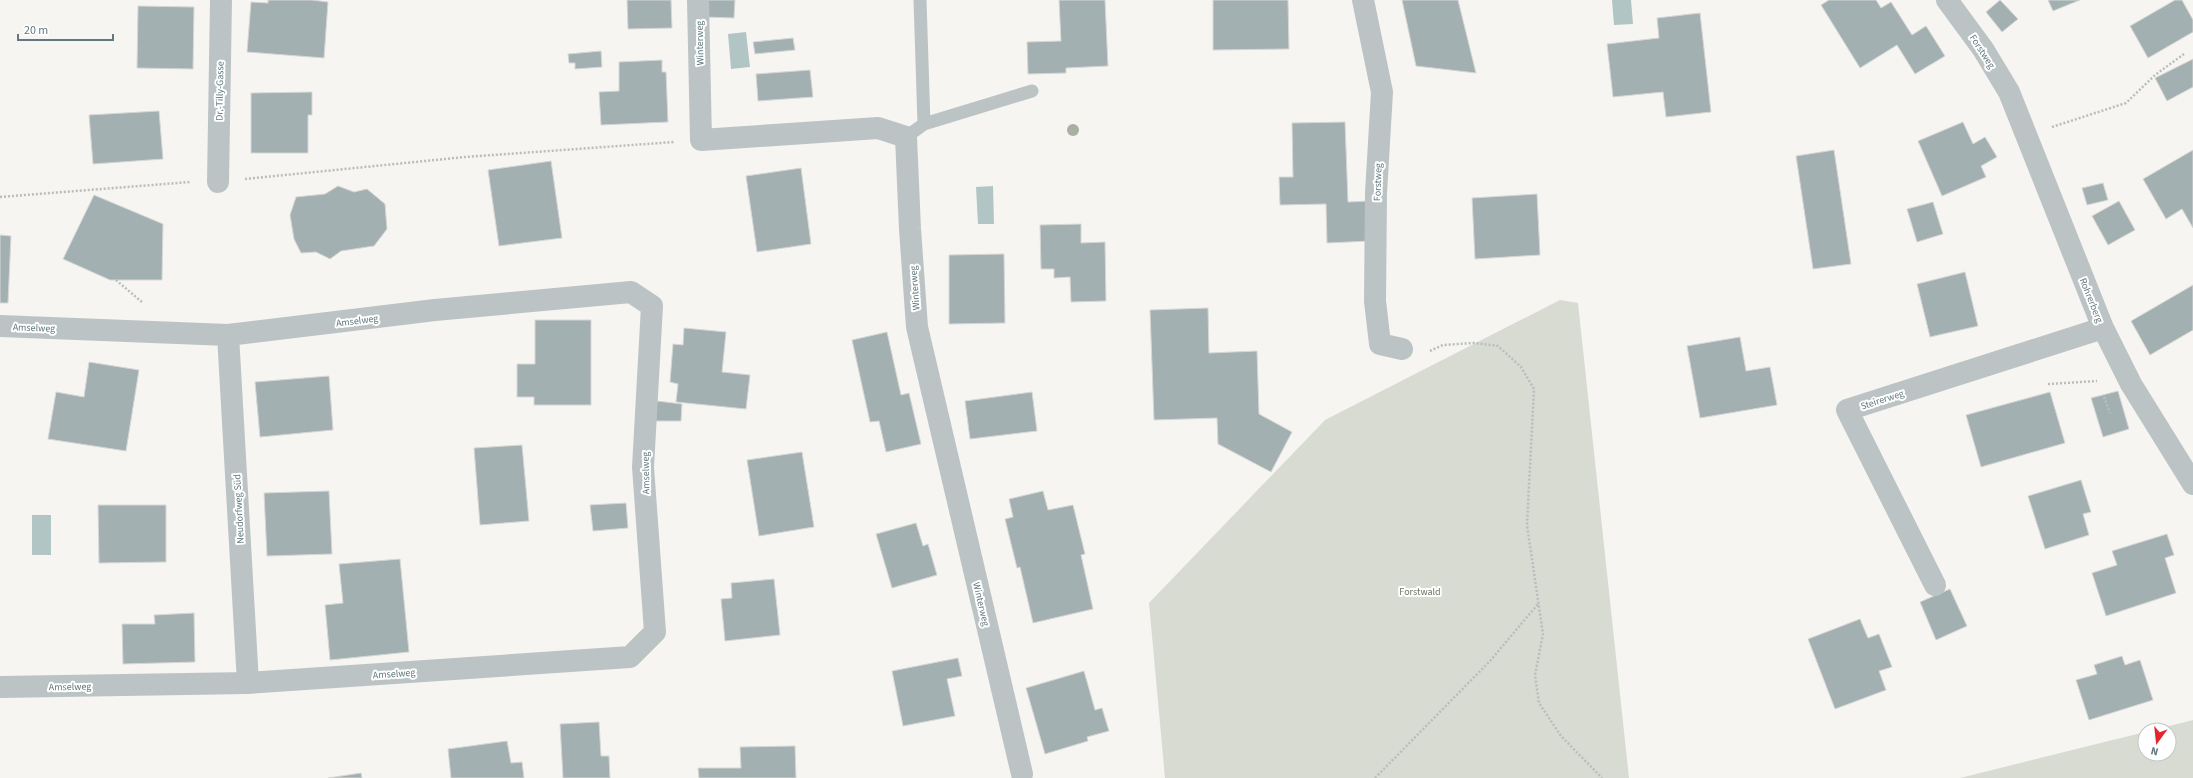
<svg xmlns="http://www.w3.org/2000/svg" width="2193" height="778" viewBox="0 0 2193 778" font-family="'Source Sans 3',sans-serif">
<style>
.green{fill:#d7dbd1}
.water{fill:#b2c5c5}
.building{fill:#a3b0b2;stroke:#d7d7d5}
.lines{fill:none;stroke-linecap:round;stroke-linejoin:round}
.path{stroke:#b9bdbe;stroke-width:2.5;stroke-dasharray:2 2;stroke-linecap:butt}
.service{stroke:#bcc3c5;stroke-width:13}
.minor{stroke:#bcc3c5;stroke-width:22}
.tree{fill:#a9afa2}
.labels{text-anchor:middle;stroke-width:4;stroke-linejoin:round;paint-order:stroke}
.street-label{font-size:10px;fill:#61797e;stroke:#fff}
.park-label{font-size:10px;fill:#6a7660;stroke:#fff}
</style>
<rect width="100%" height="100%" fill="#f6f5f2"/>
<path class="green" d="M1560,300l18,3 51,475h-464l-16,-175 176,-183z
M2193,720v58h-233l185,-46v22h24v-24h-16z"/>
<path class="water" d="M1612,0h19l2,24 -19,1z
M746,32l4,35 -19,2 -3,-35z
M993,186l1,38h-16l-2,-37z
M32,515h19v40h-19z"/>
<path class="building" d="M268,0h44l16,2 -4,56 -77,-6 4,-50 17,1z
M627,0h44l1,28 -44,1z
M705,0h30l-1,18 -29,-1z
M1059,0h46l3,66 -42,2v5l-38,1 -1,-32 34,-1z
M1213,0h75l1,49 -76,1z
M1402,0h56l18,73 -60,-7z
M1829,0h47l5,8 10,-6 21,33 14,-9 19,30 -30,18 -18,-29 -37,23 -39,-63z
M2000,0l18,19 -16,13 -16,-20z
M2048,0h32l-27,11z
M2175,0h7l11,20v12l-45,26 -18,-32z
M138,6l56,1 -1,62 -56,-1z
M1700,13l11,99 -45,5 -3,-25 -50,5 -6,-53 52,-6 -2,-20z
M793,38l2,12 -40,4 -2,-12z
M601,51l1,16 -27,2v-6h-6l-1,-9z
M2193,59v28l-26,14 -12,-23z
M662,60v12h4l2,50 -67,3 -2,-33 20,-1v-29z
M810,70l3,27 -55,4 -2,-27z
M312,92v23h-4v38h-57v-60z
M159,111l4,48 -70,5 -4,-49z
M1345,122l3,80 21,-1 1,40 -43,2 -1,-39 -46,1 -1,-28h14l-1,-54z
M1963,122l10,22 12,-7 12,20 -16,9 5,11 -44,19 -24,-55z
M1834,150l17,114 -38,5 -17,-113z
M2193,150v78l-11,-19 -16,10 -23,-40z
M551,161l11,77 -63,8 -11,-76z
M801,168l10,76 -54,8 -11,-76z
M2103,183l5,17 -21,5 -5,-17z
M338,186l16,6 13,-3 18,15 2,25 -13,17 -33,5 -11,8 -14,-7 -15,1 -7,-14 -4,-24 6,-18 29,-3z
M1537,194l3,61 -65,4 -3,-61z
M94,195l69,29 -1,56h-52l-47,-21z
M2119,201l16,29 -27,15 -16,-29z
M1933,202l10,32 -26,8 -10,-33z
M1081,224v19l24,-1 1,59 -35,1 -1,-25 -16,1v-9h-13l-1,-44z
M0,235l11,1 -3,67h-8z
M1004,254l1,69 -56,1v-69z
M1965,272l13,54 -48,11 -13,-53z
M2193,285v45l-43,25 -19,-34z
M1208,308l1,45 48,-2 2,63 33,18 -21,40 -53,-28 -1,-26 -63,2 -4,-110z
M535,320h56v85h-57v-8h-17v-33h18z
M684,328l42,4 -4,40 28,3 -4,34 -70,-7 2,-18 -8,-2 3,-38 10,1z
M887,332l14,63 8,-2 12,51 -35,8 -7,-31 -9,1 -18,-82z
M1740,337l6,34 24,-4 7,38 -77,13 -13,-72z
M89,362l50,8 -13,81 -78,-12 8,-47 28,5z
M329,376l4,54 -73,7 -5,-55z
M2118,391l11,38 -26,8 -12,-39z
M1032,392l5,39 -67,8 -5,-38z
M2050,392l15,51 -84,24 -15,-52z
M657,401l25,3 -1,17h-26z
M522,445l7,76 -49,4 -6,-77z
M802,452l12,75 -55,9 -12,-76z
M2081,480l10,32 -8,2 6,21 -44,14 -17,-53z
M329,491l3,63 -65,2 -3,-63z
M1043,491l5,19 25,-5 12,49 -4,1 12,54 -60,14 -13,-56 -3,1 -12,-49 8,-2 -4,-18z
M626,503l2,25 -35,3 -3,-26z
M98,505h68v57l-67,1z
M916,523l7,23 5,-2 9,31 -45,13 -16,-54z
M2167,534l7,21 -9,3 11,35 -70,23 -14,-43 25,-8 -5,-14z
M400,559l9,93 -79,8 -5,-55 18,-2 -4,-39z
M774,579l6,56 -55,6 -4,-42 11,-1 -1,-15z
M1950,589l17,37 -31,14 -16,-38z
M194,613l1,49 -72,2 -1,-40h33l-1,-9z
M1860,619l8,19 11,-4 13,33 -13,4 7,19 -51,19 -27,-70z
M2122,656l3,9 15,-5 13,40 -64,20 -13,-40 21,-6 -3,-9z
M958,658l4,18 -15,3 8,37 -52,10 -11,-55z
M1084,671l11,39 7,-2 7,23 -22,6 1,4 -43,13 -19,-66z
M599,722l2,34h8l1,22h-47l-3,-54z
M507,741l4,22 11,-1 2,16h-73l-3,-29z
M795,746l1,32h-97l-1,-10h43l-1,-21z
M361,773l1,5h-34z"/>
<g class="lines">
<path class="path" d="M2052,127l74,-24 29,-28 29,-21
M245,179l220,-22 209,-15
M0,197l190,-15
M116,280l27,23
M1430,351l13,-6 31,-2 24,3 23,21 13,22 -7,136 16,109 -8,41 4,28 22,33 41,42
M2048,384l49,-3
M2104,397l6,16
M1375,778l115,-117 48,-57"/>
<path class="service" d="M924,124l108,-33
M906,137l18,-13 -4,-124"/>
<path class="minor" d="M698,0l3,140 177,-12 28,9 4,92 7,98 105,447
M1363,0l19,92 -6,101 -1,108 5,43 22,5
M1947,0l36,49 26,43 94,236 28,56 62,100
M218,182l3,-182
M0,326l228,9 207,-25 196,-18 21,14 -9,161 12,165 -25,25 -382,26 -248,4
M228,335l20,348
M1935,585l-88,-175 256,-82"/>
</g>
<circle class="tree" cx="1073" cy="130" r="6"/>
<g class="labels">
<g class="street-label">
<text transform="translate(699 43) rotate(-91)" y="4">Winterweg</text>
<text transform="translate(1983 51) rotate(57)" y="4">Forstweg</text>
<text transform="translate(219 91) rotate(-89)" y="4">Dr.-Tilly-Gasse</text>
<text transform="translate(1377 182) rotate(-88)" y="4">Forstweg</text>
<text transform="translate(914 288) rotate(-94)" y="4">Winterweg</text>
<text transform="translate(2092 300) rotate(68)" y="4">Rohrerberg</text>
<text transform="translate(357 320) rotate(-7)" y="4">Amselweg</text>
<text transform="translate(34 327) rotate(2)" y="4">Amselweg</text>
<text transform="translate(1882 399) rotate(-18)" y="4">Steirerweg</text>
<text transform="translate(645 473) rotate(-91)" y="4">Amselweg</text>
<text transform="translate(238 509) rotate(-93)" y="4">Neudorfweg Süd</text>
<text transform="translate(982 604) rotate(77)" y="4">Winterweg</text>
<text transform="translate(394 673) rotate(-4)" y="4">Amselweg</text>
<text transform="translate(70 686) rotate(-1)" y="4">Amselweg</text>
</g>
<g class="park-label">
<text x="1420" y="595">Forstwald</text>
</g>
</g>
<g transform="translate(2157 742) rotate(195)"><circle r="19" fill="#ffffff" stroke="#c0c9cb"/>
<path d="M0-3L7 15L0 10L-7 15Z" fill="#e4252c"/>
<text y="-6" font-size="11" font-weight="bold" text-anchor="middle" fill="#61797e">N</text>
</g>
<path d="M18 34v6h95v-6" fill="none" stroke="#61797e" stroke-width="2"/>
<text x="24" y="34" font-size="12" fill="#61797e" stroke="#ffffff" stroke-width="3" paint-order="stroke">20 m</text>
</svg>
